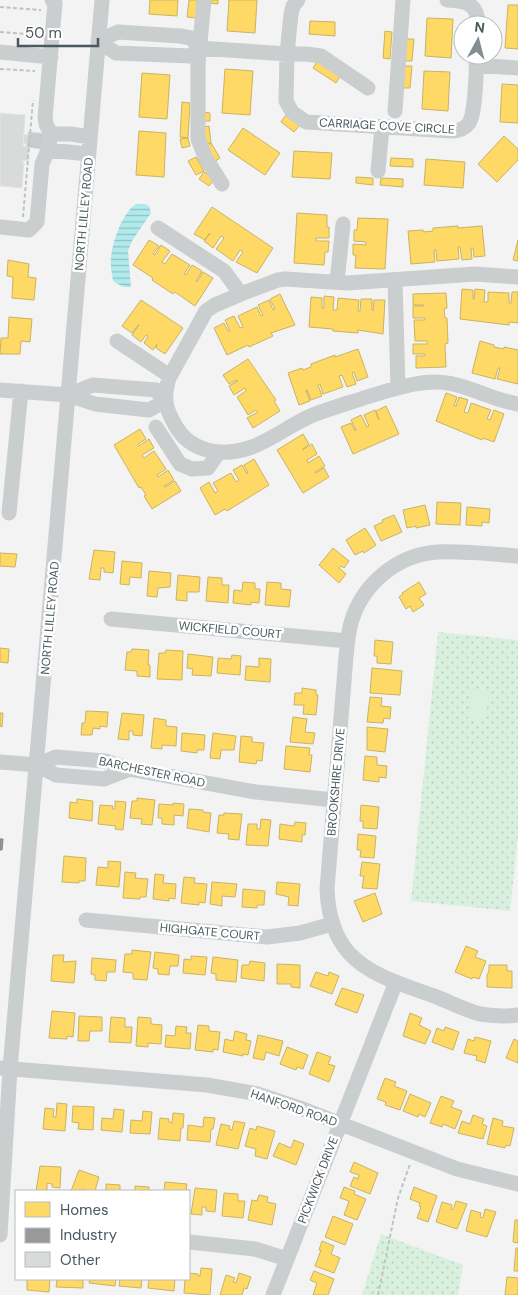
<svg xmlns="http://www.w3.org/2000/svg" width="518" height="1295" viewBox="0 0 518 1295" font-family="'DM Sans',sans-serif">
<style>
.green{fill:url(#green-dots)}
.pitch{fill:#d9f0de}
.water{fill:url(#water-rules)}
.homes{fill:#ffd966;stroke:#c9b364}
.industry{fill:#999;stroke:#818688}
.building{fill:#d9dbdb;stroke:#e4e5e6}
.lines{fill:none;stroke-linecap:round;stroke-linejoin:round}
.minor-tunnel{stroke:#c9ccce;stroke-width:15;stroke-dasharray:15 8;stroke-linecap:butt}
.path{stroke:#bac6c0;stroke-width:2;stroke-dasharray:4 2.5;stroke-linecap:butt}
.minor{stroke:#cacece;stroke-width:15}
.labels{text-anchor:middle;stroke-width:5;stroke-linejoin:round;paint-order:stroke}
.street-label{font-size:12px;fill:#4a595f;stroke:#fff}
</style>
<defs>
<pattern id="green-dots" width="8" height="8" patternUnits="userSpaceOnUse" patternTransform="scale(1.25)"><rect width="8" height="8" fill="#d9f0de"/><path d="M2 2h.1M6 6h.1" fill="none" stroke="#bcd0c1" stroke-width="1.8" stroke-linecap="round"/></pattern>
<pattern id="water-rules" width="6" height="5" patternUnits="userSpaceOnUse" patternTransform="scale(1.25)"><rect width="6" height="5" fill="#b0eaec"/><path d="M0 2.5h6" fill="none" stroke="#91c1c2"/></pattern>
</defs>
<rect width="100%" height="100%" fill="#f3f3f3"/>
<path class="green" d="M438,632l80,8v195l-8,76 -99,-10z
M381,1234l82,31 -5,30h-96z"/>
<path class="pitch" d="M472,689l17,2 -4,30 -17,-2z"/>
<path class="water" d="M136,204h9l4,2 2,7 -19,28 -4,10 3,36c-7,1 -12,-2 -18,-6 -1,-7 -3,-16 -2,-24 2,-16 11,-44 25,-53z"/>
<path class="homes" d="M150,0h28l-1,16 -28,-2z
M189,0h8l-1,18 -9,-1z
M210,0h8v4l-9,-1z
M229,0h28l-2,33 -28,-2z
M508,5h10v44l-13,-1z
M427,18l26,1 -2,39 -26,-2z
M310,21l25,1v14l-26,-2z
M385,31l7,1 -2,27 -7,-1z
M406,39h8l-2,22h-8z
M318,60l23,15 -5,8 -23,-15z
M404,66h8l-2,22h-7z
M225,69l28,2 -3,44 -28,-2z
M424,71l26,1 -2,39 -26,-2z
M142,73l28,2 -3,44 -28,-2z
M502,84l16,1v38l-18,-1z
M182,102l8,1 -2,35 -8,-1z
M204,112l6,1v8h-7z
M286,115l14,10 -6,7 -13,-10z
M209,126l2,17 -7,1 -1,-17z
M243,128l37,25 -15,22 -37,-25z
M139,131l27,2 -2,44 -28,-2z
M504,136l14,13v11l-21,22 -19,-18z
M188,138l2,8 -8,2 -2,-9z
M211,143l9,15 -6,4 -8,-14z
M294,151l38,2 -2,26 -38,-2z
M196,157l8,14 -8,4 -8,-14z
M391,158l22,1v8l-23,-1z
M426,159l39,3 -2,26 -39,-3z
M204,172l10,7 -5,7 -10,-7z
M356,177l17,1v7l-17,-2z
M381,178l22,1v8l-23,-2z
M212,207l61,41 -16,25 -21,-11 7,-10 -3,-2 -7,11 -17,-12 8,-11 -3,-2 -8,12 -9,-7 6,-8 -5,7 -11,-6z
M297,213l30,2v12h2v11h-13v3h13l-1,11h-3l-1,13 -30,-2z
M358,218l30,1 -3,50 -30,-1 1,-13h-3v-11l13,1v-3l-12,-1v-11h3z
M458,226v2l24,-2 3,30 -11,1 -1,-9h-2l1,11 -10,1 -2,-13h-2l1,12 -22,2 -1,-11h-2l1,12 -24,2 -3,-33 15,-1v2l10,-1v-3z
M149,240l10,6 -6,8 2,1 6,-10 9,6 -8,11 3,2 7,-10 18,11 -6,9 2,1 6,-10 10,6 -6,10 1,1 6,-10 10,6 -18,28 -20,-14 -2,2 -21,-14 1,-2 -20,-13z
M518,240v21l-5,-1z
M8,260l21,4 -1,13 8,1 -2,22 -22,-2 1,-21 -6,-1z
M462,289l11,1v9h1l1,-10 10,1 -1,12h4v-10l21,1v10h2l1,-11h6v31l-9,-1v3l-49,-6z
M446,293l1,15 -3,1 1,9h2l1,25 -3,1 1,23 -30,1v-12h9v-2h-12v-10h14v-3h-12l-1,-21h11v-2h-12v-12h11v-1h-11v-11z
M280,294l15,31 -24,8 2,3 -24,11 -1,-2 -21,10 -13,-27 10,-5 4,8h2l-5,-11 9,-4 6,12 3,-1 -5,-11 19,-9 4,9 2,-1 -5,-10 11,-5 4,10 2,-1 -5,-10z
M324,296l10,1 -1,13h4l1,-12 21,2 -1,11h2l1,-12h11v11l1,1 1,-11h11l-2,34 -25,-4v3l-25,-2v-2l-24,-2 2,-30 11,1v10h2z
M141,300l42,28 -18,26 -9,-6 1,-4 -4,6 -9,-7 4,-7 -2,-1 -5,7 -9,-7 7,-10h-1l-6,8 -10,-7z
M9,317l23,2 -2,23 -9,-1 -1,13h-20l1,-16h7z
M480,341l14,4v2l10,2v-2l14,3v34l-21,-5 3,-11h-2l-3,11 -23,-6z
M358,349l10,28 -11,4 -3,-9 -2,1 4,11 -9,3 -5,-12 -3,1 4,11 -20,7 -3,-10 -2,1 4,11 -11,4 -4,-10h-1l4,11 -11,4 -11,-32 14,-5 1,2 8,-3v-3l24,-9v2z
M248,359l28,41 -2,1 6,10 -27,17 -6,-10 11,-6 -2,-2 -8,5 -11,-18 9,-6 -1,-3 -11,7 -5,-9 9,-5 -1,-1 -8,4 -6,-9z
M446,393l11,4 -3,9h2l3,-9 9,3 -4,12 4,1 3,-10 20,7 -4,9 3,1 4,-10 10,4 -10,28 -11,-4 -1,2 -46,-19z
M386,406l13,28 -46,20 -12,-27 10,-4 4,8 1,-1 -5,-10 10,-5 6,12 2,-1 -5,-11 11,-5 4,10 -3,-9z
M140,429l6,10 -8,5 1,2 10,-7 5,9 -12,7 2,3 10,-7 12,18 -9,6 1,2 10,-7 6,10 -10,6 1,1 10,-6 6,10 -29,18 -8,-13 2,-1 -5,-8 -2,1 -25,-43z
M303,434l6,10 -7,6 10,-6 5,10 -10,6 1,3 11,-7 6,10 -10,6 1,1 8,-5 5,9 -26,16 -26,-43z
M254,459l15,26 -42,26 -2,-2 -10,6 -15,-27 9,-6 6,11 3,-2 -5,-8 18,-10 5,9 3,-2 -6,-10 9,-5 5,9 1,-1 -4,-8z
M437,502l24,1 -1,22 -24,-1z
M425,505l5,20 -14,3v-2l-9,2 -4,-18z
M467,507l23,2 -1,14 -7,-1v4l-16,-1z
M394,515l8,17 -21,9 -7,-15 9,-4 -1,-2z
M365,528l11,17 -12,8 -1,-2 -8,4 -9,-15z
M333,548l16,13 -5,7 -3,-2 -2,2 7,6 -7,9 -20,-18z
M94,550l21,2 -2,21 -9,-1v-4h-3l-1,12 -11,-1z
M0,553l17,1 -2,13 -15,-1z
M122,561l20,2 -1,15 -11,-1 -1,8 -9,-1z
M149,571l22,2 -1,14 -12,1 -1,9 -10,-1z
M178,575l22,2 -1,15h-12v9l-11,-1z
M208,577l14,1v7h7l-1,18 -22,-2z
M243,582l12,1v6h5l-1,14 -8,-1v3l-18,-2 1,-13 8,1z
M267,582l14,1v6l10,1 -2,17 -24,-2z
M419,582l7,12 -7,4 5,7 -11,7 -3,-6 -4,3 -7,-12 4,-3 -1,-1z
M375,640l18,2 -2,22 -14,-1v-7h-3z
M0,648l9,1 -1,14 -8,-1z
M132,649l17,1 -1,15h2v12l-13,-1v-5l-12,-1 2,-18h4z
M166,650l17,1 -1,29 -25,-1 2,-26h6z
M188,654l25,3 -2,19 -19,-1 1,-6 -6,-1z
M232,655l9,1 -1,19 -23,-2 1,-15 13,1z
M259,658l12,1 -1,23 -25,-2 1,-14 13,1z
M372,668l30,3 -2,24 -30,-2z
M302,688l14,2v5h2l-2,20 -13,-1 1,-9h-10l1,-12h7z
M370,697l12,1 -1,8 10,1 -1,12 -6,-1 -1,5 -16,-1z
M86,711l22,1 -1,15 -7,-1v3l-7,-1 -1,7h-11l1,-12h3z
M0,713h3l-1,14 -2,-1z
M122,713l22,2 -2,21 -9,-1v-4h-4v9l-11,-1z
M293,717l14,2 -2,13 10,1 -2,11 -23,-2z
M154,718l12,2v6l11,1 -1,19 -14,-1v4l-11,-1z
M367,727l21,2 -3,23 -18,-2z
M182,733l23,2 -1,15h-7v3l-16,-2z
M213,733l23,3 -2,14h-13l-1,9 -10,-1z
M241,736l11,1v5l12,1 -2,18 -5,-1 -1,4 -17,-2z
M286,746l24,2 -1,7h3l-2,17 -26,-3z
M365,756l12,1v8l10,1 -1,12 -7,-1v5l-16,-2z
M137,798l18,2 -3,25 -11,-1 1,-5 -12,-1 2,-17h5z
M77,799l16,2 -1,20 -23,-3 1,-16 7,1z
M115,801l11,1 -3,28 -8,-1 1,-3 -18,-2 2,-19 13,1 -1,3h3z
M173,803l11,1 -1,12 -9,-1v10l-12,-1v-6h-4l1,-14 14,1z
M361,805l18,2 -2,22 -14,-1v-7h-3z
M189,809l14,1v2l8,1 -2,19 -22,-4z
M224,813l18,1 -3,26 -11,-1 1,-5 -12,-1 2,-18h5z
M261,819l10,1 -3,26 -22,-1 2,-21h9v5h3z
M295,822l11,1 -1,12h-3v7l-23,-3 1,-15 14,2z
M358,834l18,2 -2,22 -14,-1 1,-7h-4z
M64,856l22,2 -1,23h-6v2l-17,-1z
M108,861l13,1 -2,25 -23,-2 2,-18 10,1z
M362,862l18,2 -3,25 -15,-1 2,-12h-4z
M125,872l11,1 -1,5 13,1 -2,18h-6v2l-17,-1z
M155,874l9,1 -1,8 13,1 -1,15 -6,-1v3l-16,-2z
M184,877l11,1 -1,5 13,1 -2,19 -6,-1v3l-18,-2z
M212,882l25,2 -2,13 -13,-1v10l-12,-2z
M277,882l23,2 -2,22 -10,-1 1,-8 -13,-3z
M243,889l22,2 -1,14h-7v3l-15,-1z
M375,893l7,21 -19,8 -9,-21z
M466,946l12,5 -3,6 11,4 -7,18 -6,-2 -1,2 -17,-7z
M132,950l19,2 -4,28 -14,-1v-6l-10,-1 2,-18h7z
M155,952l24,3 -1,11h-8l-1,9 -11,-1v-5l-5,-1z
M53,955h11l-1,7 13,-1 -2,22 -23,-2z
M191,956l16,1 -2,18 -22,-2 1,-14 7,1z
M213,957l25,3 -2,22 -20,-2v-6l-5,-1z
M92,958l24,2 -1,12h-8l-1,9 -11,-1v-5l-4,-1z
M250,961l15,2 -1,18 -23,-3 1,-13h7z
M277,964l23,1v23l-9,-1v-3h-14z
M489,965h18v6h5v17l-25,-1v-12l2,-4z
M316,972l12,4 1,-4 10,4 -7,18 -22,-8z
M342,988l22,7 -7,18 -22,-8z
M52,1011l23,2 -2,24 -6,-1v3l-18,-1z
M410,1013l12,5 -3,7 12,6 -6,13 -22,-8z
M79,1016l23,1v14h-12l-1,10h-11z
M111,1017l14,1v9h7l-1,16 -22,-1z
M138,1017l13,1v6l11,1 -1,19 -13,-1v4l-12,-1z
M198,1025l11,1v5l11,1 -2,18 -5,-1v3l-18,-2z
M176,1026l11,1 -1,6h5l-1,16 -25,-2 1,-12 9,1z
M445,1027l14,5 -6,18 -21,-8 5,-14 7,3z
M235,1031l12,3 -1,6 5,1 -3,14 -5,-1v2l-20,-4 2,-13 8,2z
M258,1035l25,6 -4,15 -13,-4 -2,8 -11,-2z
M475,1037l16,4 -6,22 -9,-3 1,-4 -13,-3 4,-14 6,2z
M514,1039l4,2v22l-12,-5z
M287,1047l21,8 -5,14 -6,-2 -1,3 -16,-6z
M317,1052l14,5 -3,7 7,2 -6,16 -20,-8z
M385,1078l11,4 -2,4 13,5 -7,19 -15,-5 1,-3 -9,-3z
M410,1094l21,9 -6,14 -6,-3 -1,3 -15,-6z
M441,1096l13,5 -3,6 11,4 -7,18 -12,-5 -1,3 -12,-4z
M57,1103l10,1 -2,27 -22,-2 2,-21 9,1 -1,8h3z
M73,1106l21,1 -1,23 -15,-1 1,-6 -7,-1z
M114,1109l10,1 -2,22 -21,-2 1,-12 11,1z
M143,1111l9,1 -2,22 -20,-1 1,-13 11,1z
M173,1113l11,1 -1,14h-2l-1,13 -22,-2 2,-21 9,1v3l3,1z
M473,1115l11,4 -2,5 5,2 -4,13 -25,-6 4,-12 8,3z
M204,1117l11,1 -2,11h-2l-1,13 -23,-2 1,-15 15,2z
M493,1118l10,3 -1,5 12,2 -4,18 -4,-1 -1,3 -18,-4z
M234,1121l11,2 -7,26 -22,-4 5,-21 9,2 -1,3 3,1z
M257,1126l18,5 -8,28 -12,-3 1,-7 -11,-3 5,-18 6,2z
M294,1140l10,4 -8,21 -23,-9 6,-13 12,5z
M354,1162l24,11 -8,21 -20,-8 4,-9 4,2 1,-4 -9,-3z
M40,1166l21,1 -1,21 -8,-1v-3l-5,-1v8h-11z
M79,1170l20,7 -4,14h-9l-4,-2v2h-11z
M165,1182l22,2 -1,7h-22z
M106,1184l14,1v6h-14z
M135,1186l14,1v4h-14z
M344,1187l11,4 -1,3 12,5 -9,21 -13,-5 5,-14 -9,-3z
M414,1187l23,9 -9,26 -11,-4 4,-11 -2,-1 1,-3 -10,-4z
M195,1188l22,2 -2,22 -9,-1v-4h-4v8l-11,-1z
M224,1193l14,1v7h7l-2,17 -21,-2z
M259,1195l9,2 -1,5 9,2 -4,21 -24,-5 4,-20 5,1z
M456,1201l11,3 -10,25 -21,-7 6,-20 10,3 -1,4 2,1z
M485,1209l11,3 -9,25 -21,-6 5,-21 10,3 -1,4 3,1z
M333,1216l20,8 -8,21 -20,-8z
M515,1220h3v23l-5,-1z
M322,1241l12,5 -3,8 9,4 -6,15 -19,-7 6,-16h-2z
M516,1248h2v23h-4z
M201,1268l11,1 -2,26 -26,-2 1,-14h4v-6l9,1v2h2z
M314,1271l20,8 -6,16h-15l4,-12 -7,-3z
M239,1273l12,4 -4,12 -3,-1 -2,7h-22l6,-20 9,3 -2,4 3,1z
M507,1277l11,1v17h-13z
M27,1279h26h-3l-1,13 -22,-2z
M57,1279h26v9l-27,-1z
M90,1279h26l-1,7 -26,-3z
M120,1279h22l-1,9 -22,-2z
M149,1279h26l-1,12 -26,-3z"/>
<path class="industry" d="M0,839h3l-1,11h-2z"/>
<path class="building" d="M0,113l25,2 -2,31 6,1 -1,14 -5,-1v3h1l-2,25 -22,-2z
M28,132l17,1 -1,16 -17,-2v-3h-3l-1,-10 5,1z"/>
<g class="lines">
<path class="minor-tunnel" d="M34,148l2,-15"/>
<path class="path" d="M0,7l41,3
M0,32l39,3
M0,69l35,2
M23,217l10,-117
M378,1295l20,-97 12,-34"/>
<path class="minor" d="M204,0l-6,64v75l7,18 17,27
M298,0l-5,6 -2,8 -4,40 -1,47 6,11 14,10 145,9c7,0 13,-1 18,-8 7,-11 7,-53 8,-68
M447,0c19,1 31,3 31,25
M98,41l18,12 75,3 8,-8 88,6h19l15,2 47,32
M98,41l20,-9 62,4 11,2 8,10
M0,52l51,5
M476,65l42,3
M395,111l8,-111
M51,134h20l19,3
M48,150l41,4
M378,171l4,-44
M0,227l29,3 8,-8 5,-58 6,-14 3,-16 -5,-10 -1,-6 10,-115 -3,-3
M158,228l66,43 17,23
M518,277l-43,-3 -128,9 -62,-4 -7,1 -37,14 -26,11 -9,6 -37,67c-6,21 -4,29 6,47 15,27 46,32 74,23 22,-7 42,-24 64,-33 18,-7 36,-12 54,-18 16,-5 32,-10 48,-13 44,-9 65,14 103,20
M395,280l3,108
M337,282l6,-58
M117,341l53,35
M0,390l68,5 27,9 54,6 16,-9
M68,395l25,-10 63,5 9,11
M156,427l24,37 12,5 16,-1 11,-16
M9,513l12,-122
M518,556c-27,-2 -54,-5 -81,-4 -40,3 -75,32 -86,71 -3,11 -4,23 -5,34l-19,232c1,24 6,46 22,64 22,24 58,33 88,44 14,6 28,13 43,17 13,2 25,3 38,1
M111,619l237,22
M0,762l37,3 19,-8 49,4 25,8 126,23 78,8
M37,765l19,10 48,4 26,-10
M86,920l181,17 33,-4 32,-9
M1,1068l206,17 51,9 42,14 157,61 61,15
M0,1235l10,-166 92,-1069
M189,1242l66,7 32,10
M273,1295l123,-313"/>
</g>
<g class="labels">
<g class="street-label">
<text transform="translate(387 126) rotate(3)" y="4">CARRIAGE COVE CIRCLE</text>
<text transform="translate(84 214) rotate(-85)" y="4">NORTH LILLEY ROAD</text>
<text transform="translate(50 618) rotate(-85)" y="4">NORTH LILLEY ROAD</text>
<text transform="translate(230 630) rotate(5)" y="4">WICKFIELD COURT</text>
<text transform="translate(152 772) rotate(12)" y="4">BARCHESTER ROAD</text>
<text transform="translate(336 782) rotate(-85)" y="4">BROOKSHIRE DRIVE</text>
<text transform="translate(210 932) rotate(5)" y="4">HIGHGATE COURT</text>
<text transform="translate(294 1108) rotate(19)" y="4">HANFORD ROAD</text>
<text transform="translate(318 1180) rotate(-69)" y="4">PICKWICK DRIVE</text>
</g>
</g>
<rect x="15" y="1190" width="175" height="90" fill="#ffffff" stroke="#b7bdbf"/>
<rect x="25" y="1202" width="25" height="15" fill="#ffd966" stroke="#b7bdbf"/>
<text x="60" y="1215" font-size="15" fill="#4a595f">Homes</text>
<rect x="25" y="1228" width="25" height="15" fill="#999999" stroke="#b7bdbf"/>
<text x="60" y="1240" font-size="15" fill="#4a595f">Industry</text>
<rect x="25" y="1252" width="25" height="15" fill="#d9dbdb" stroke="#b7bdbf"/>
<text x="60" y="1265" font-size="15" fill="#4a595f">Other</text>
<g transform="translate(478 40) rotate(7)"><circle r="24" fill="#ffffff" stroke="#b7bdbf"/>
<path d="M0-4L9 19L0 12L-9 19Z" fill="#858f93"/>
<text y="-8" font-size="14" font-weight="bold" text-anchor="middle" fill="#4a595f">N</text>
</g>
<path d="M18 38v8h80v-8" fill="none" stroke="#4a595f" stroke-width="2.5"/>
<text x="25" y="38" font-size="15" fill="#4a595f" stroke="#ffffff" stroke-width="4" paint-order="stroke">50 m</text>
</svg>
